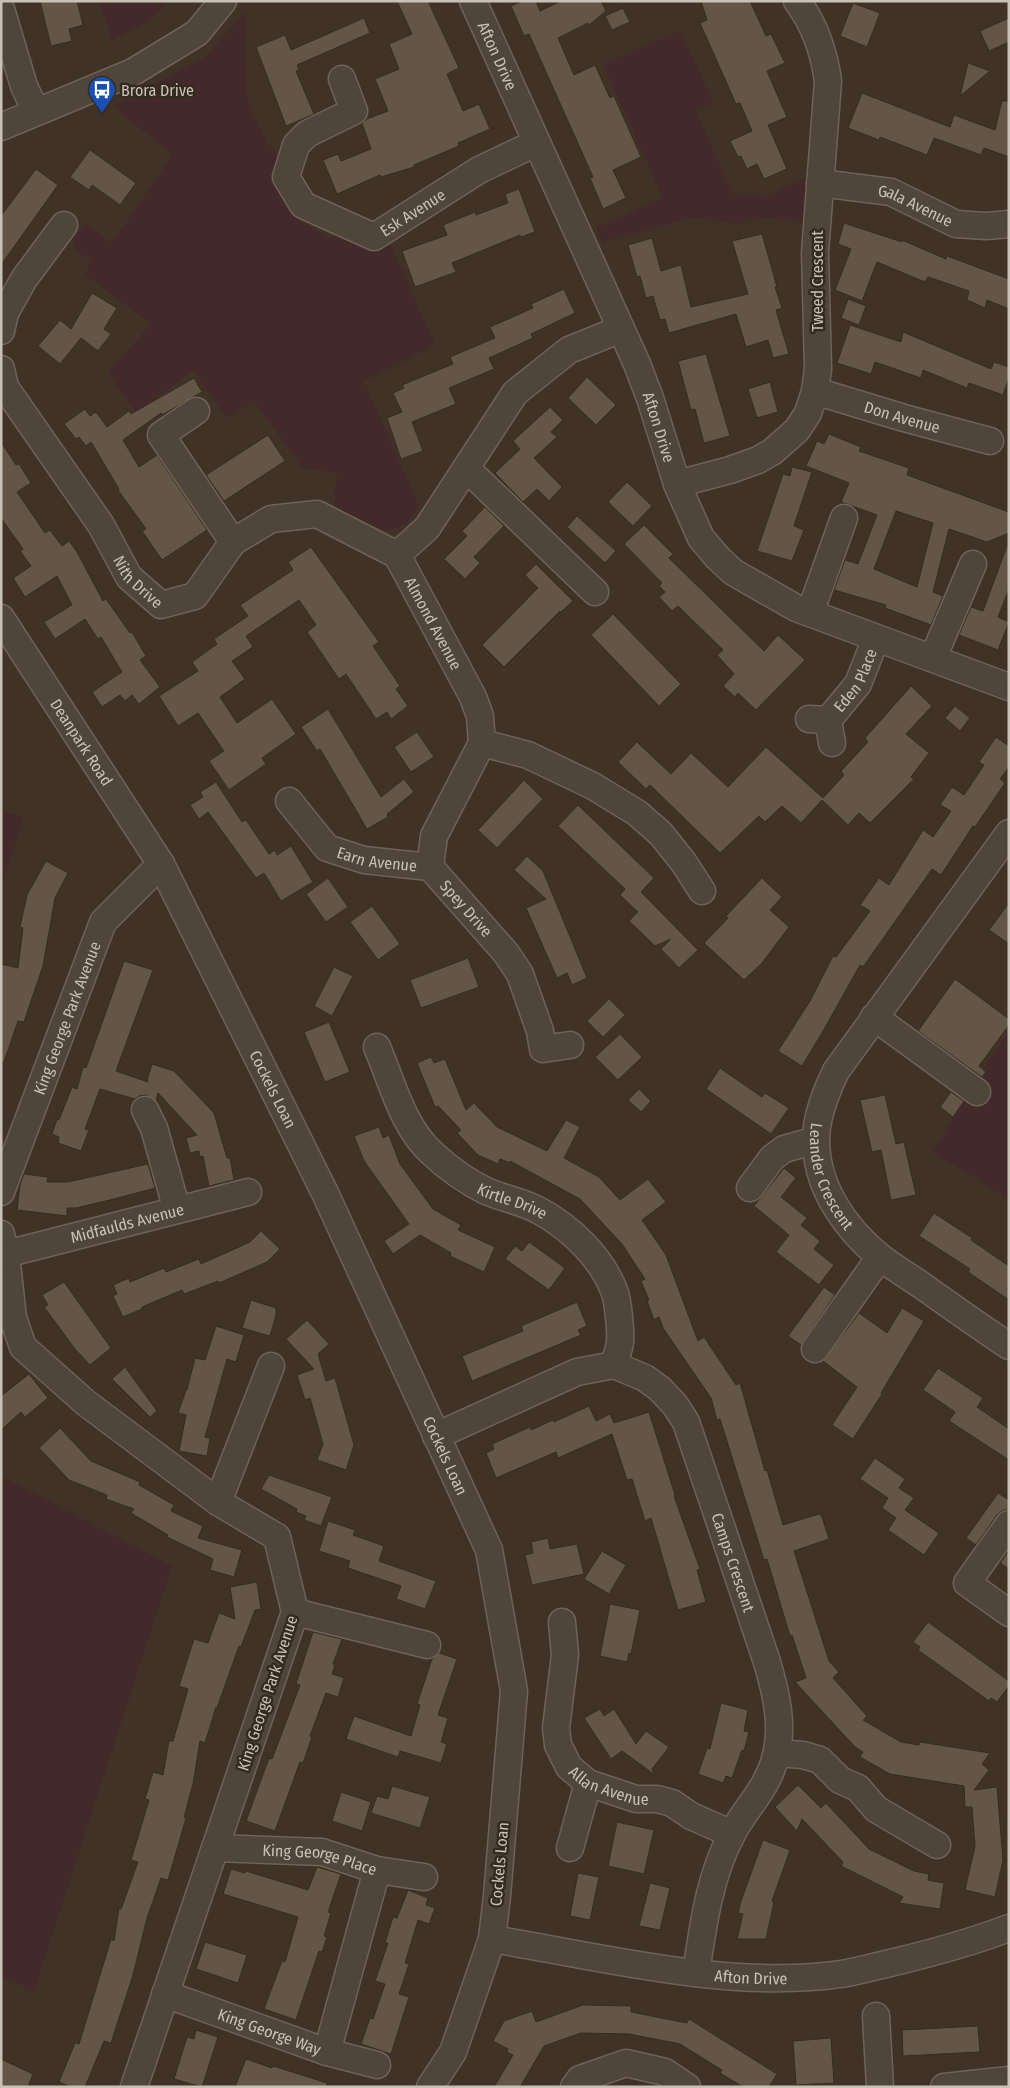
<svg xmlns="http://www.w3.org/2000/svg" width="1010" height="2088" viewBox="0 0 1010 2088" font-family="'Fira Sans Condensed',sans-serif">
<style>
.green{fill:#43292a}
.building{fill:#635647;stroke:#372c21;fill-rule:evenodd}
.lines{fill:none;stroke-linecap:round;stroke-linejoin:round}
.minor-casing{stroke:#6d6358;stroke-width:29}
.minor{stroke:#4f453a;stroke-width:26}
.labels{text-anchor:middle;stroke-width:5;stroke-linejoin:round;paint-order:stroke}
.street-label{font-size:16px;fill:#cac1b6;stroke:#352a1f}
.poi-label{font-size:16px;fill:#cac1b6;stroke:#352a1f;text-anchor:start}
</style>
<rect width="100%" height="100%" fill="#403226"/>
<path class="green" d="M99,1h70l-18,18 -39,21z
M247,11l-2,41 2,46 19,44 14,14 23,55 -3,11 29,16c14,-9 46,4 62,8l44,99 -71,36 55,125c-4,5 -8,12 -12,16 -24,20 -51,-1 -73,-13l3,-37 -33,-3 -50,-68 -27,17 -34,-48 -56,43 -29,-40 43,-49 -66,-50 6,-13 -13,-9 -5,-14 13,-14 26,19 61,-88 -60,-49 91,-48z
M681,31l32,72 -18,8 39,84 32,1 40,-18 -1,44 -42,-5 -25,7 -43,-7 -93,25 -6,-14 67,-30 -60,-134z
M1,811l23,6 -23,69z
M1009,1033v166l-76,-47 51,-85z
M1,1476l171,90 -138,425 -33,-15z"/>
<path class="building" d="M40,1h37l6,24 -14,4 3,12 -21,5z
M397,1h31l31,67 -12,6 16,37 16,-7 11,25 -32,14 1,3 -45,19v2l-33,10 -1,-2 -43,19 -14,-34 15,-6 3,7 30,-12 -9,-26 5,-4 21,-8 -13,-32 24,-10 -10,-25 23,-10z
M522,1h14l4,10 21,-10h40l5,10 -17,14 -1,-2 -30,15 16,37 21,-10 15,33 4,-2 27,61 -28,13 13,28 -23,11 -13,-31 3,-1 -64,-143 -5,2 -13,-30z
M701,1h49l16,35 5,-2 14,29 -18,8 20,46 -19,8 19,44 -23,10 -7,-15 -10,5 -6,-13 -3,1 -8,-16 22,-10 -12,-28 -4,1 -36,-81 7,-3z
M853,3l27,10 -13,34 -27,-11z
M623,8l7,14 -18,8 -7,-14z
M364,18l6,15 -73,32 2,5 -3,1 18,43 -28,12 -30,-79 29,-12 6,15z
M1009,18v24l-20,9 -9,-20z
M968,63l22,8 -30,25z
M862,93l88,34 4,-12 41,15 7,-29h7v56l-25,-9 -3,7 -47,-17 -7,17 -47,-18 -1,3 -31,-12z
M90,150l46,33 -16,22 -28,-20 -3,5 -19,-13z
M36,169l22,16 -57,80v-49z
M519,189l16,43 -14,5 -1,-2 -68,28 4,9 -41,15 -13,-36 45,-16 -4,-10 32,-13 1,3 32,-12 -3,-9z
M844,223l58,19v-2l44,19 1,-3 62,23v30l-22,-9 -2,8 -18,-8 2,-9 -41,-14 -3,5 -48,-20 -15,39 -27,-11 16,-41 -13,-5z
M762,234l15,53h-2l7,21 -6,2 13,44 -16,4 -5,-18 -22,7 -10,-33 -67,19 -4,-14 -5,1 -7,-24 -7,2 -6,-22 -3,1 -9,-32 24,-7 9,33 20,-6 10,42 57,-13 -16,-53z
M564,289l11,24 -44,21 2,4 -44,20 5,11 -45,19 7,16 -44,18 11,29 -22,8 -14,-41 15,-6 -9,-19 11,-5 -2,-3 51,-21 -3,-7 45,-19 -5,-11 43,-19 -2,-4z
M92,293l25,15 -13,21 7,5 -13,17 -17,-13 -21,26 -22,-18 22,-26 11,9z
M848,299l18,7 -7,19 -18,-7z
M850,325l51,17 2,-10 88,37 3,-7 15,5v11l-6,17 -34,-12 -2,5 -44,-18 -2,8 -46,-16 -4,12 -34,-11z
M706,354l24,82 -26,7 -9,-34 -4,1 -13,-49z
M587,377l29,28 -20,20 -28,-27z
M194,378l8,14 -40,23 -1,-2 -38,27 16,27 18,-12 50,75 -45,30 -20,-29 4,-2 -28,-39 1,-1 -28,-47 -5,4 -7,-9 -3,2 -12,-15 21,-15 5,7 6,-4 11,15 22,-16 2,3z
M770,382l8,30 -21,6 -9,-29z
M550,407l13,13 -12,12 6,5 -23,21 28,29 -13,14 -12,-12 -14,13 -28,-29 25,-24 -7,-8z
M829,434l32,13 -2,4 50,17 -2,7 102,37v21l-22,9 -38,-13 -16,63 10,4 -12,29 -46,-17 1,-3 -52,-15 11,-30 13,4 19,-49 -36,-13 8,-19 -43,-17 11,-25 7,3zM896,511l37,12 -16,64 -43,-18z
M268,435l17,26 -61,40 -18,-26z
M1,442l15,23 3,-1 12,19 -14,9 28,41 5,-3 12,16 7,-5 8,11 26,49 3,-2 24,34 2,-1 14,24 -6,4 20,27 -21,17 -7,-9 -7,6 -5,-6 -18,12 -10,-15 30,-20 -21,-35 -3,2 -13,-20 -30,20 -11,-17 28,-17 -15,-29 -32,21 -12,-19 18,-12 -11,-15 3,-2 -22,-31z
M792,467l20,5 -18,54 10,4 -12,31 -35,-10 26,-77 7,2z
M627,482l25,24 -19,20 -25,-24z
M485,507l19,19 -30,31 6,6 -15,16 -21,-20 23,-23 -5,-5z
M577,516l39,35 -11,12 -38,-36z
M644,525l29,29 -4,4 95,93 14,-16 27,25 -49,50 -18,-17 -3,4 -12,-11 11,-12 -17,-19 6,-5 -45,-44 -6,5 -13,-14 6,-5 -6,-6 3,-3 -38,-39z
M1007,546h2v43l-11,28 11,5 -11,28 -39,-15 12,-28 12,4z
M311,547l68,95 -6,4 27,40 -4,3 12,17 -17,13 -4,-7 -11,7 -30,-45 -7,5 -32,-47 9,-7 -17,-25 -53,36 7,11 -21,14 13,18 -25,18 17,26 35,-24 24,35 -34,24 4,6 -37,26 -20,-29 15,-10 -26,-38 -20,13 -19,-30 39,-25 -6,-9 25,-18 -3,-5 34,-23 -8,-11 53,-35 -5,-8z
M536,564l37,37 -12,11 -1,-1 -56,56 -22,-22 56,-57 -13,-13z
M613,614l68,70 -22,22 -68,-71z
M911,686l21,20 -26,28 23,19 -18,24 3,2 -44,44 -11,-10 -11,12 -26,-25 -21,23 -19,-17 -17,16 -6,-6 -39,37 -70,-68 -4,4 -28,-27 19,-20 34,32 20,-21 37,34 38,-40 57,51 21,-23 -3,-4 27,-29 -3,-4z
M955,706l15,12 -10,13 -15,-13z
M328,709l53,88 23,-18 10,13 -27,22 1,3 -21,12 -47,-80 -3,2 -16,-24z
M417,732l17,25 -23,15 -17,-25z
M996,737l13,9v21l-9,12 5,4 -30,44 -2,-1 -32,49 -9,-6 -69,98 -3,-2 -38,68 -20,33 -24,-15 32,-50 23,-45 3,1 34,-46 -10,-6 19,-27 10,7 34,-55 10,7 18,-26 -11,-6 12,-18 12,8 20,-30 -5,-3z
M524,780l19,19 -46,49 -19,-18z
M216,782l26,40 4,-2 23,34 6,-4 2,5 14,-9 22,36 -32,19 -17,-28 -8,5 -48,-66 -9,7 -9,-14 13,-8 -3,-5z
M578,805l76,73 -13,14 57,58 -19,18 -18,-19 10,-10 -16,7 -26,-25 9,-9 -18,-17 5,-6 -67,-63z
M527,856l16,15 44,107 -15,7 -5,-12 -10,5 -31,-70 20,-9 -32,-29z
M46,861l22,12 -13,25 -12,68 -12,35 -7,21 -6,-1 -14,41h-3v-98l17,4 5,-40 -3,-1 7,-32z
M328,878l20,29 -22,15 -20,-28z
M762,878l20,19 -12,13 19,17 -27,36 -18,17 -40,-37 24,-25 -2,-2z
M1009,903v41l-20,-14z
M372,906l28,38 -22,16 -28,-38z
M468,958l11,29 -58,21 -11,-28z
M124,961l29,9 -37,101 32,11 -1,-2 5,-16 22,7 40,42 13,45h3l4,22 -25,6 -6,-30 -3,1 -1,-6 -9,2 -4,-15 11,-3 -39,-42 -2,8 -10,-6 -7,1 -4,3 -35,-10 -15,40 4,1 -8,21 -23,-8 1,-6 -7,-3 5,-15 2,1 13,-33 5,2 6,-22 3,1z
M334,967l19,9 -21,40 -18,-10z
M955,979l54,40v6l-30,41 7,6 -4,5 -64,-46z
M609,999l16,16 -22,22 -16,-16z
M329,1022l21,50 -25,10 -21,-50z
M620,1034l22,23 -24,23 -23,-23z
M431,1057l3,6 11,-4 21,51 8,-7 23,24 50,24 19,-31 14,7 -16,31 35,19 21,23 28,-21 18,23 -24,18 24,35 32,86 6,-4 32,48 4,-2 25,88 2,-1 16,55 36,-11 3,3 7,22 -35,12 35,110 10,11 -6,6 34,38 -4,4 38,22 18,3 1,-3 70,11 -8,11 7,6 -15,20 23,-3 6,73 -8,37 -30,-7 10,-44 -3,-39h-7l-1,-21 -74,-12 -30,-17 3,-5 -8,-5 -60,-65 11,-4 -14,-43 -2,1 -23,-77 -3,1 -44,-141 -3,1 -6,-22 -48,-70 -4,-11 -5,3 -7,-19 2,-1 -8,-19 4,-2 -23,-35 -42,-45 -70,-38v2l-10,-4 -2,5 -20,-9 -21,-22 4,-3 -23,-24 -3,1 -18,-44z
M720,1068l42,29 3,-4 24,15 -18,26 -65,-45z
M639,1089l12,12 -10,11 -13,-12z
M951,1092l13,9 -11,16 -13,-10z
M885,1095l11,49 8,-2 12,53 -25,5 -10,-50 -9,2 -12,-52z
M379,1127l4,11 6,-3 11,29 33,45 28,16 -3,5 37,17 -11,25 -34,-16 1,-3 -31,-18 -27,19 -9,-13 25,-17 -45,-63 -10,-25z
M148,1164l7,24 -41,11 -38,9h-9v8l-50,-6 3,-25 4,-11 24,3 -1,5h21z
M784,1168l12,10 -15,19 26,21 -6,7 19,16 -6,8 20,16 -15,20 -43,-33 13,-17 -35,-29z
M934,1213l38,25 -1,2 38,26v34l-41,-28 2,-3 -51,-33z
M261,1231l19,18 -13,13 -48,21 -1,-2 -34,13 -2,-4 -40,17v2l-19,8 -10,-21 4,-2 -4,-9 16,-7 1,4 34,-14 2,4 33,-13 2,5 49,-22z
M529,1242l36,26 -16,22 -44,-31 10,-13 7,5z
M64,1282l47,66 -21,17 -15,-16 -31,-42 4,-2 -6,-10z
M824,1287l11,8 -34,50 -13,-9z
M251,1300l25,8v7l-6,21 -28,-8z
M577,1302l10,24 -9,4 3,5 -109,46 -10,-25 61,-25 -2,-5z
M902,1308l22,13 -43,72 1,1 -29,45 -21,-14 25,-38 -34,-26 36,-48 28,20z
M307,1320l22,24 -11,10 8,27 9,-3 19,67 -8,25 -29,-10 6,-16 -13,-46 -5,2 -8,-25 17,-6 -28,-30z
M216,1326l28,9 -8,27 -9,-3 -22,78 5,1 -3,18 -28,-5 7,-36 -8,-2 8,-23h1l8,-32 10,2z
M125,1367l32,44 -7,6 -38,-38z
M938,1368l45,30 -6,9 32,22v31l-60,-39 6,-9 -32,-22z
M29,1374l19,24 -23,19 -4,-5 -20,18v-34z
M589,1406l7,15 14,-7 4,9 35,-11 26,83 -1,1 26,73 -3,1 9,32 -28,8 -27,-92 -6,3 -13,-42 -5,1 -15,-46 -54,24 -2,-6 -60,26 -10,-25 8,-4 -2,-5 38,-17 1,3 22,-10 1,2z
M60,1428l31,33 49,21 -1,3 35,20 -3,6 32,15 -5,12 44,12 -8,27 -24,-7 3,-11 -46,-22 1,-2 -37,-22 3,-4 -28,-10 1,-4 -38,-15 -30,-32z
M875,1458l30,21 -6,9 15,10 -9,12 34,23 -15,22 -36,-25 8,-12 -14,-10 6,-10 -28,-19z
M269,1475l63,22 -11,29 -17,-6 2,-4 -10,-4 1,-3 -36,-20z
M998,1493l11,7v9l-7,2 -5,4 -21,30 -10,-7z
M328,1521l27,9 -2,5 31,11 -5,15 57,20 -11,28 -29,-10 5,-13 -53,-18 2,-7 -31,-10z
M548,1538l2,11 27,-5 7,30 -52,11 -7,-30 8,-2 -2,-11z
M1009,1550v19l-9,-6z
M602,1551l24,14 -17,29 -25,-15z
M257,1582l4,27 -6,1 -14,37 -2,-1 -22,62 -1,-1 -11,36 -5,-2 -7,43 -9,33 2,1 -13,45 -5,17 -7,-2 -14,40 -14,57 -22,68 -7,-2 -19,46h-14l-12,-5 16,-39 4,1 32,-105 3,2 5,-33 2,1 17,-47 -7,-2 18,-60 -4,-1 8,-27 10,3 6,-34h4l15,-52 -9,-3 15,-47 14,4 11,-30 16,6 -5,-32z
M610,1604l30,6 -9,44 -2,-1 -2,9 -27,-6z
M928,1622l81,59v5l-12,16 -6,-4 -2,3 -71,-51 2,-3 -7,-5z
M313,1632l29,7 -9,25 2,1 -3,9 12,4 -6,19 -12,-4 -16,43 2,1 -9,26 -3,-1 -25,69 -29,-10 23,-63 3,1 28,-74 -4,-1z
M439,1653l18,6 -19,56 10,3 -7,24 6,2 -6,19 -41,-12 -2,6 -52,-18 8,-23 57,20 9,-31 -3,-1 15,-45z
M721,1703l27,7 -4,21 5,1 -5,19 -2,-1 -10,28 -6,-2 -3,7 -25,-9 9,-26 3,1z
M600,1709l4,7 10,-7 22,35 10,-13 23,16 -17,22 3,6 -33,-24 -11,8 -27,-41z
M798,1785l23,23 5,-5 43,46 45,22 15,3 -1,6 16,3 -4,26 -41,-6 4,-6 -62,-31 2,-4 -41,-43 -5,12 -22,-24z
M392,1786l38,11 -10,31 -49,-15 6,-17 11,3z
M341,1792l30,10 -9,29 -30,-10z
M617,1822l37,8 -10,44 -36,-8z
M763,1840l27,10 -18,51 2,1 -8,37h-29l6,-25 -5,-1 3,-12z
M317,1867l24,7 -13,38 3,1 -7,23 3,1 -5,15 -3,-1 -23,69 -32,-11 18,-48 3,1 13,-45 -75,-23 8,-25 14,4 1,-2 62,19z
M578,1873l21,4 -9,43 -20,-4z
M650,1883l20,5 -10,42 -21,-4z
M408,1890l20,8 -2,7 9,3 -6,16 -11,-4 -13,43 4,1 -10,30 10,3 -18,57 -30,-10 9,-26 3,1 12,-35 -10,-3 13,-38h-3l8,-26 4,1z
M205,1942l42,13 -9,28 -42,-14z
M583,2005l48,1v6l56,11 2,-4 88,55 -8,13h-26l-23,-14 2,-3 -42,-26 -51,-10 -48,-1 -37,13 -24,41h-26l19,-32 -6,-3 1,-3 -15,-8 11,-20 28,-10 4,11z
M978,2026l2,26 -77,4 -1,-26z
M196,2030l22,7 -16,50 -28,-8 13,-42 7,2z
M831,2038l3,45 -38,2 -3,-44z
M1,2059l32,15 -5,13h-27z
M246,2059l26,9 1,-2 54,17v4h-92z"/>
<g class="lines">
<defs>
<g id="minor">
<path id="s1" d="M473,1l164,363 13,34 27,86 24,54 17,20 15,14 63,36 213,79"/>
<path d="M1,9l23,77 12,26"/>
<path id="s2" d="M342,79l12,32 -47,23 -11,11 -10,32 17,28 71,32 105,-67 57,-27"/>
<path d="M1,127l132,-55 64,-39 26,-32"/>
<path id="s3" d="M820,183l71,9 65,32 30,2 23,-2"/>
<path id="s4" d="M621,329l-52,21 -54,43 -88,135 -30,27 76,142 7,19 2,27 46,12 65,31 44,27 24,21 23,29 18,28"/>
<path d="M1,331l4,-18 19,-34 40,-54"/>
<path id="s5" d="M1,369l4,18 96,138 28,52 32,28 34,-9 38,-54 38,-23 46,-5 80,41"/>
<path id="s6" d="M815,391l89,27 86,23"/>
<path d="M196,411l-35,24 72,107"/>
<path d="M466,468l129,124"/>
<path d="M677,484l53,-14 28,-10 14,-8 25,-22 11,-17 7,-22 3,-22 -3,-116 13,-172c-4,-29 -13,-56 -31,-80"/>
<path d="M810,613l34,-95"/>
<path id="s7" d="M1,618l160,246 164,329 164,357 25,141 -17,205 -5,43 -39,113 -23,35"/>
<path d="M933,658l40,-94"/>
<path id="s8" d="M809,719l19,1 30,-36 18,-46"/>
<path d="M828,720l4,23"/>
<path id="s9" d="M482,743l-48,93 -4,31 76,86 14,21 20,57 3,18 27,-4"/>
<path id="s10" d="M289,801l38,47 37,12 66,7"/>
<path id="s11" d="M1009,833l-173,238c-10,21 -20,45 -20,69 0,47 29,88 64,117 14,11 30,20 44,30 28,20 56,40 85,59"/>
<path d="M874,1017l103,75"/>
<path id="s12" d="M377,1047c15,35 26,81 56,107 16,15 33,27 53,37 16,7 34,10 50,18 33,17 66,48 79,84 3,10 6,38 5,49 -1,8 -4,15 -6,23"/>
<path d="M145,1110l9,18 23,82"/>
<path d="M750,1188l22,-30 12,-9 32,-9"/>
<path id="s13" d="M1,1192l102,-270 58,-58"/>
<path d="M1,1234l5,20 7,64 10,29 63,56 132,99 59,35 18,75 -161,475"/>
<path id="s14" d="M6,1254l242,-62"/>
<path d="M815,1349l65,-92"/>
<path id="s15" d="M436,1436l141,-64 37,-7 31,13 15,11 15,16 11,17 80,237c13,42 22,84 -1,124 -10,18 -24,33 -33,51 -23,43 -29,93 -36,139"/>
<path d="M218,1502l53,-136"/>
<path d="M1009,1524l-42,59 42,30"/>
<path d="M295,1612l132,33"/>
<path id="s16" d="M562,1622l3,33 -9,73 2,17 11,22 19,16 48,16h21l15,4 19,13 41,18"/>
<path d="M778,1753l25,2 17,5 20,20 18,8 18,21 61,36"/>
<path id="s17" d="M215,1848l107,4 55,18 47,7"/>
<path d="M570,1848l18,-65"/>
<path id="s18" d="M492,1939c111,18 236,51 349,35 14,-2 27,-6 41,-9 43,-10 85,-21 127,-37"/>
<path id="s19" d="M165,1994l162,58 50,13"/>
<path d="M876,2016l4,71"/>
<path d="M327,2052l50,-182"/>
<path d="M574,2087l6,-8 46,-16 39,9 22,15"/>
<path d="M944,2087l65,-7"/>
</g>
</defs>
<use href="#minor" class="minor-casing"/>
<use href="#minor" class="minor"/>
</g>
<defs>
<symbol id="bus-pin" viewBox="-11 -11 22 30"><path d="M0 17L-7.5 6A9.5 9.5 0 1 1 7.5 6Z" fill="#1a4fb4" stroke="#352a1f"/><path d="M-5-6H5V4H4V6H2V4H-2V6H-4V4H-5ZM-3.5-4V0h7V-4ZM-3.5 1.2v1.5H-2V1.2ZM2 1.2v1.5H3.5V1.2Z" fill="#fff"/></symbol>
</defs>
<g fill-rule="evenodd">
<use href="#bus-pin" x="86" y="74" width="32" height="43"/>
</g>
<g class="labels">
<g class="street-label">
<text dy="6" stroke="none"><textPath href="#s1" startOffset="60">Afton Drive</textPath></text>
<text dy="6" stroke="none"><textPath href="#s3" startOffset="99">Gala Avenue</textPath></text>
<text dy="6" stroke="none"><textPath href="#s2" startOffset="292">Esk Avenue</textPath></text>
<text transform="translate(817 281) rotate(-90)" y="6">Tweed Crescent</text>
<text dy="6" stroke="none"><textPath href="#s6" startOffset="91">Don Avenue</textPath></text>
<text dy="6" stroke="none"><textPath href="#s1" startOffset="465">Afton Drive</textPath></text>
<text dy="6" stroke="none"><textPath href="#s5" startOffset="255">Nith Drive</textPath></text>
<text dy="6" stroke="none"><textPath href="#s4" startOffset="404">Almond Avenue</textPath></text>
<text dy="6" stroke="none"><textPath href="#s8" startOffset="68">Eden Place</textPath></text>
<text dy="6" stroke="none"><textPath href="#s7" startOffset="148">Deanpark Road</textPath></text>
<text dy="6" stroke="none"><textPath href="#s10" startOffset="112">Earn Avenue</textPath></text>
<text dy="6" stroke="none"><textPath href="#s9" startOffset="191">Spey Drive</textPath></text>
<text dy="6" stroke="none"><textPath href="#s13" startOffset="186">King George Park Avenue</textPath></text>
<text dy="6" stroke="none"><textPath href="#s7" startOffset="545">Cockels Loan</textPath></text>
<text dy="6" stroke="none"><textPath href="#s11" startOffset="406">Leander Crescent</textPath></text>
<text dy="6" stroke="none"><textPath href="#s12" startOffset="215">Kirtle Drive</textPath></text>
<text dy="6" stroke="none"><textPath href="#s14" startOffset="125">Midfaulds Avenue</textPath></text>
<text dy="6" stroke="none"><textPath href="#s7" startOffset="950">Cockels Loan</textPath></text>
<text dy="6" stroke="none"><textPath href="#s15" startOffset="435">Camps Crescent</textPath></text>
<text transform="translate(267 1693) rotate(-72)" y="6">King George Park Avenue</text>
<text dy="6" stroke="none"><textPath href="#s16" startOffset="194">Allan Avenue</textPath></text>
<text dy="6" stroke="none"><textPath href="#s17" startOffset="106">King George Place</textPath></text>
<text transform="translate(499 1864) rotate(-85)" y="6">Cockels Loan</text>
<text dy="6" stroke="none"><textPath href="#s18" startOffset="262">Afton Drive</textPath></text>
<text dy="6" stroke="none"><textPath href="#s19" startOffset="111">King George Way</textPath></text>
</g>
<g class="poi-label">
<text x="121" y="96">Brora Drive</text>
</g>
</g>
<rect width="1010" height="2088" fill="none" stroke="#cac1b6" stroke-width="5"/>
</svg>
